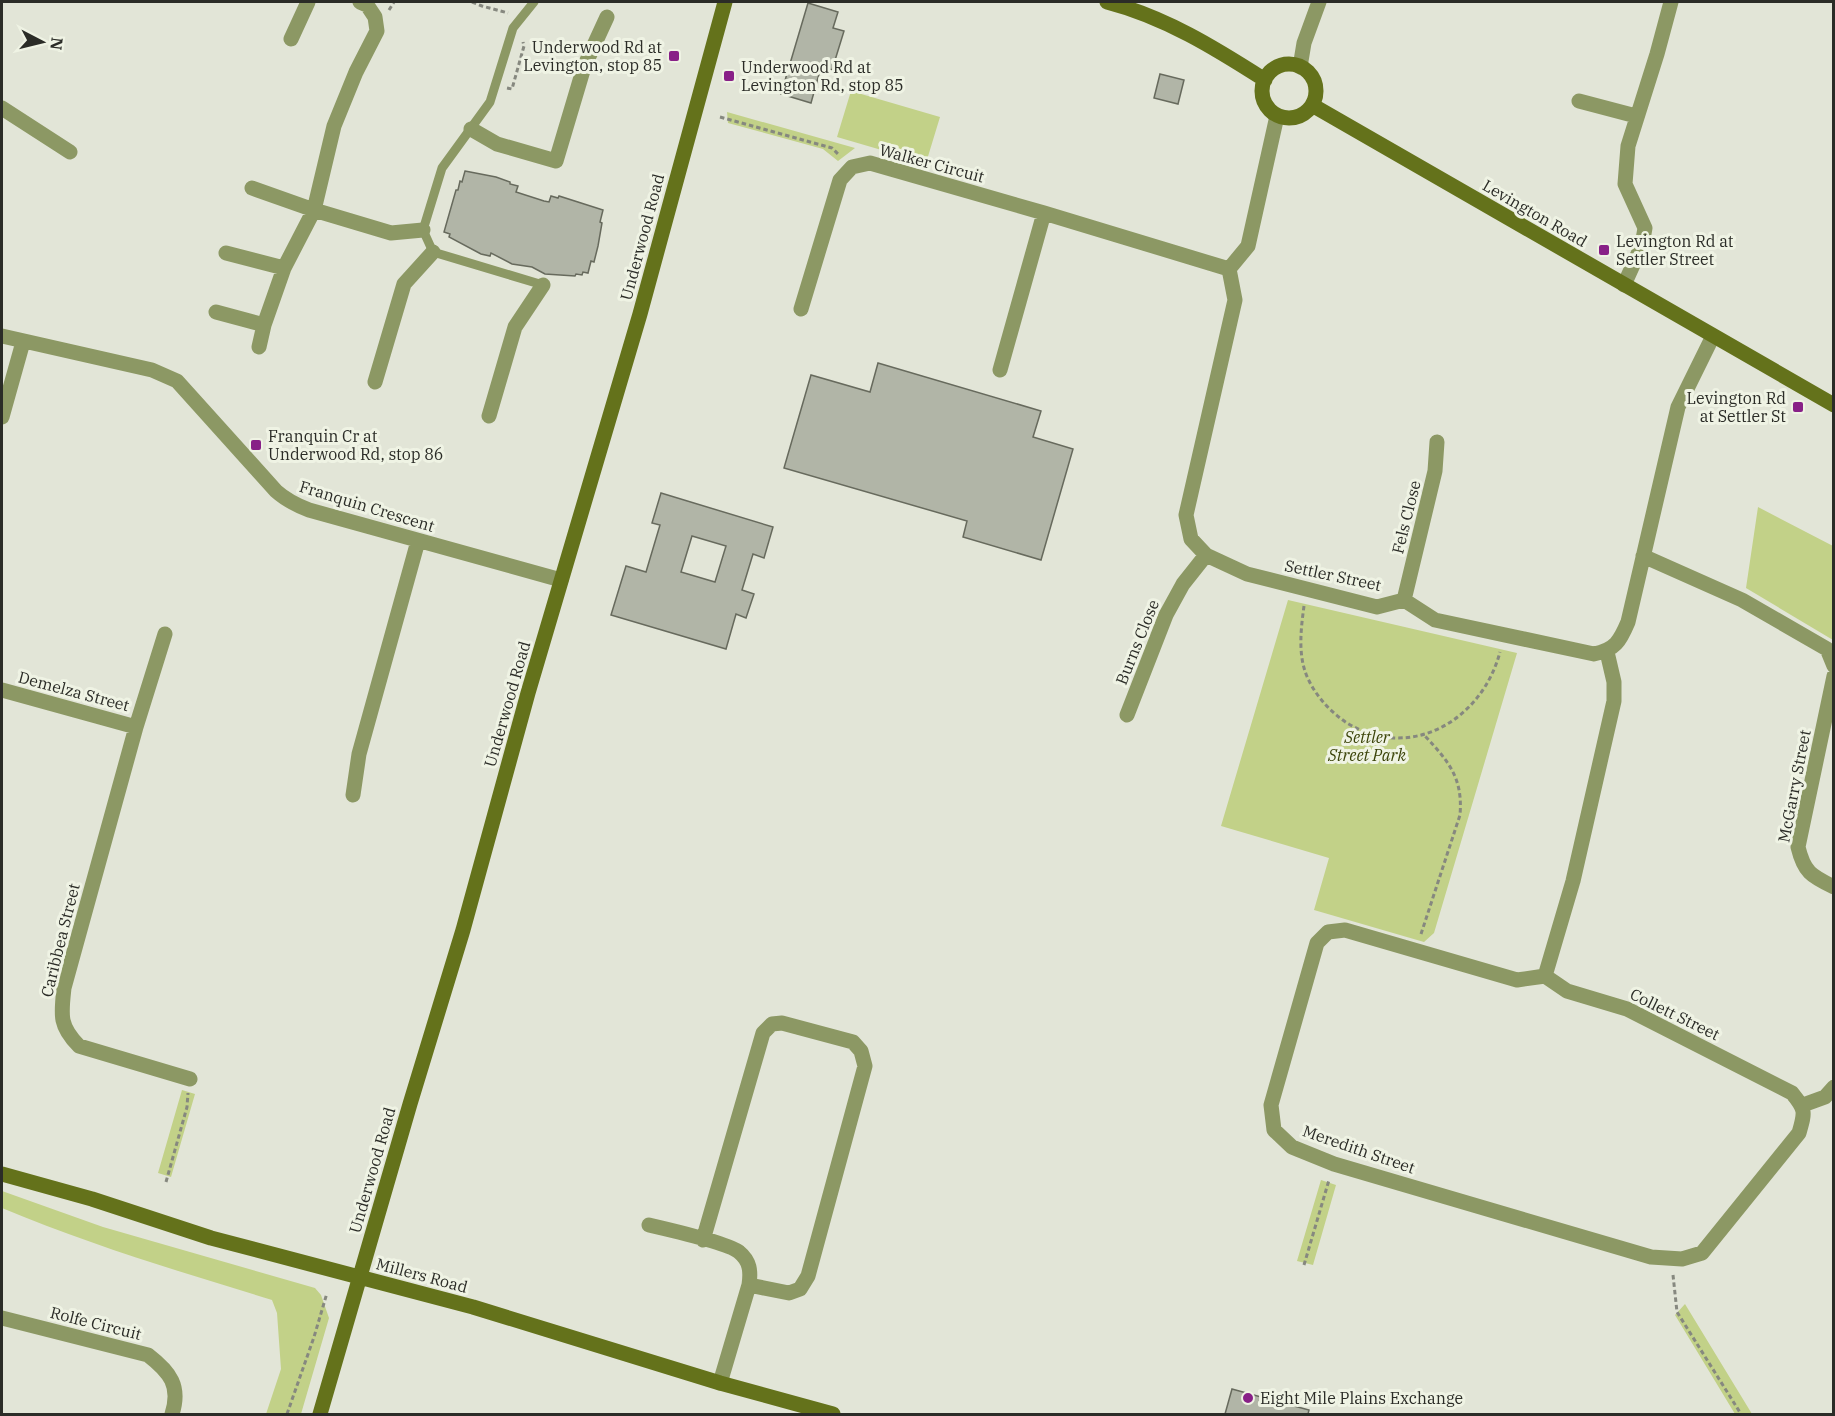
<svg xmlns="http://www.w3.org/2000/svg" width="1835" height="1416" viewBox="0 0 1835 1416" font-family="'IBM Plex Serif',serif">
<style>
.green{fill:#c2d188}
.building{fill:#b1b5a7;stroke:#676a5d;stroke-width:1.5;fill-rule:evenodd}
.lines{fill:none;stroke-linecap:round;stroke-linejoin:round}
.path{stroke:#86887f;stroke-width:3;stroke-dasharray:4.5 3;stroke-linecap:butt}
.lane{stroke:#8c9864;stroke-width:9}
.street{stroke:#8c9864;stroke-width:15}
.secondary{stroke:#64721b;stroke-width:15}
.poi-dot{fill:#882087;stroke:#eff3e4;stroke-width:2}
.labels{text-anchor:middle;stroke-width:6;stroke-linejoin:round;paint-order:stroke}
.poi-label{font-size:16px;fill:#2b2c27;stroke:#eff3e4;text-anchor:start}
.street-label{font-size:16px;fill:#2b2c27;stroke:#eff3e4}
.park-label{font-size:16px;font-style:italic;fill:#3a4308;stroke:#eff3e4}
</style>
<rect width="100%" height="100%" fill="#e2e5d7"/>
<path class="green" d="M851,91l89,26 -14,46 -89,-26z
M727,112l128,36 -17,13 -15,-12 -95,-26z
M1758,507l75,39v94l-87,-52z
M1288,600l229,53 -83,280 -10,9 -110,-32 15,-52 -108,-32z
M182,1090l13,4 -24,83 -13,-4z
M1321,1180l15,5 -23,80 -16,-4z
M2,1191l101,36 212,61 6,7 8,23 -28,96h-35l15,-45 -4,-56 -5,-13c-91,-28 -182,-55 -270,-92z
M1685,1304l67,110h-17l-60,-99z"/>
<path class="building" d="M808,3l30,9 -5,16 11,3 -12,39 -11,-3 -10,36 -30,-9z
M1160,74l24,6 -6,24 -24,-6z
M465,171l31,6 14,5v2l8,2 -2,6 28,9 5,1 2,-6 7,2 1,-2 44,14 -3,12 2,1 -4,23 -4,16 -3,-1 -3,12 -5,-1 -1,3 -6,-1 -1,2 -30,-2 -13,-7 -20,-3 -21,-11 -1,3 -9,-2 -32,-17 1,-3 -6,-2 12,-42h2l2,-9 2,1z
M878,363l163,48 -8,26 40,12 -32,111 -78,-23 4,-16 -183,-53 27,-93 59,17z
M661,493l112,34 -9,31 -11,-4 -11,36 12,4 -8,24 -10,-4 -10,35 -115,-34 15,-49 20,6 14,-47 -8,-2zM692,536l34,10 -11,36 -34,-10z
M1232,1389l77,21 -1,4h-83z"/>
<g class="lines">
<path class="path" d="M472,2l10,4 26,7
M389,10l5,-8
M507,88l5,1 12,-43 -1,-4
M720,117l112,31 8,8
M1304,606c-3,22 -6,47 2,68 8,20 23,37 41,49 64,39 135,-3 153,-71
M1421,934l39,-119c3,-37 -11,-53 -35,-79
M166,1182l21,-75 1,-14
M1304,1265l25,-85
M1673,1275l4,37 64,102
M287,1414l27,-77 13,-44"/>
<path class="lane" d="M534,2l-21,26 -23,74 -48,66 -19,62 10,22 110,33"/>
<path class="street" d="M291,39l17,-37
M1300,67l4,-24 15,-41
M1579,101l57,15
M2,108l68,44
M1277,116l-29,130 -19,23 6,31 -49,215 5,24 15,16 41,19 130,33 27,-7 31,20 159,34c21,-4 26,-13 34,-32l50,-215 35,-71
M471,129l26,15 59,17 28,-94 23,-50
M252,188l62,22 77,23 32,-3
M226,253l58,15
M1624,285l18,-40 3,-17 -20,-44 3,-38 29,-92 14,-52
M801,309l39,-129 12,-13 18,-4 174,50 185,56
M216,312l48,13
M2,336l150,34 25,11 99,110c10,9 20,14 33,19l252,70
M259,347l5,-22 20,-57 30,-58 20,-84 22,-54 21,-41 -2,-14 -8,-12 -7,-3
M1000,370l44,-157
M375,382l29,-98 29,-32
M489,416l26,-89 28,-42
M2,417l21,-75
M1643,556l99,44 85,49 7,17
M1404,600l31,-129 2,-29
M165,634l-29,93 -72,261c-3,27 -5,38 15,58l111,33
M1834,676l-36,171c6,25 13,29 36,40
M2,690l134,37
M1127,715l39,-100 17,-31 23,-29
M353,795l6,-41 59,-213
M1545,976l-28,4 -172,-50 -17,2 -11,11 -46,162 3,25 18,17 42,17 317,93 31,2 20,-6 97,-120c6,-21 7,-23 -7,-40l-165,-84 -60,-18 -22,-15 28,-95 41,-180v-19l-7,-30
M1803,1105l22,-8 9,-10
M649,1225c17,4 80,18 90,27 11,9 12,19 10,33l-29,98
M703,1240l60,-207 9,-9 10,-1 71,19 8,9 4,15 -57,210 -8,13 -11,4 -40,-8
M2,1318l146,37c22,17 33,31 24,59"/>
<path class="secondary" d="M1107,2c58,15 108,46 158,78
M1262 91a27 27 0 1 1 54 0a27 27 0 1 1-54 0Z
M1312,105l522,300
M2,1174l90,25 119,39 262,69 247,76 113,31
M320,1414l90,-310 53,-174 65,-237 112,-379 85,-312"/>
</g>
<g class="poi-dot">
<rect x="668" y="50" width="12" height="12" rx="3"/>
<rect x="723" y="70" width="12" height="12" rx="3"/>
<rect x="1598" y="244" width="12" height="12" rx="3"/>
<rect x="1792" y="401" width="12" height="12" rx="3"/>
<rect x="250" y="439" width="12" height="12" rx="3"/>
<circle cx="1248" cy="1398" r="6"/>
</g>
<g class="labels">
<g class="poi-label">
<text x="662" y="53" text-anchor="end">Underwood Rd at<tspan x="662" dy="18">Levington, stop 85</tspan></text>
<text x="741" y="73">Underwood Rd at<tspan x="741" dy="18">Levington Rd, stop 85</tspan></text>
<text x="1616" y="247">Levington Rd at<tspan x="1616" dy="18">Settler Street</tspan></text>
<text x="1786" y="404" text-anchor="end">Levington Rd<tspan x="1786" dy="18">at Settler St</tspan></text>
<text x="268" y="442">Franquin Cr at<tspan x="268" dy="18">Underwood Rd, stop 86</tspan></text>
<text x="1260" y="1404">Eight Mile Plains Exchange</text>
</g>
<g class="street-label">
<text transform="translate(932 163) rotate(15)" y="6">Walker Circuit</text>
<text transform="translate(1535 213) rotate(30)" y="6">Levington Road</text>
<text transform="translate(642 237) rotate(-75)" y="6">Underwood Road</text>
<text transform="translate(367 506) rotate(17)" y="6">Franquin Crescent</text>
<text transform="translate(1406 517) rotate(-76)" y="6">Fels Close</text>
<text transform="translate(1333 575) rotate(12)" y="6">Settler Street</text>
<text transform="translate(1137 642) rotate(-68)" y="6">Burns Close</text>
<text transform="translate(74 691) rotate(15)" y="6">Demelza Street</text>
<text transform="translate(507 704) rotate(-74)" y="6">Underwood Road</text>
<text transform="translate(1794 786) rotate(-79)" y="6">McGarry Street</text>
<text transform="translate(60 940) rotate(-76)" y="6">Caribbea Street</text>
<text transform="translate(1675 1014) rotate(26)" y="6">Collett Street</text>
<text transform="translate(1359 1149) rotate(19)" y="6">Meredith Street</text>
<text transform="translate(372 1170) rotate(-74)" y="6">Underwood Road</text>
<text transform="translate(422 1275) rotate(15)" y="6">Millers Road</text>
<text transform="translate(96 1323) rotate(14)" y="6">Rolfe Circuit</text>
</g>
<g class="park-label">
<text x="1367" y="743">Settler<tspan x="1367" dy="18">Street Park</tspan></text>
</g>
</g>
<rect width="1835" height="1416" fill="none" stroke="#2b2c27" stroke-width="6"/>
<g transform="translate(42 42) rotate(97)" stroke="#eff3e4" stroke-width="4.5" paint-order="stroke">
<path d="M0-4.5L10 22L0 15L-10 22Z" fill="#2b2c27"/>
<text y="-9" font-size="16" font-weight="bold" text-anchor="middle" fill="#2b2c27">N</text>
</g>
</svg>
